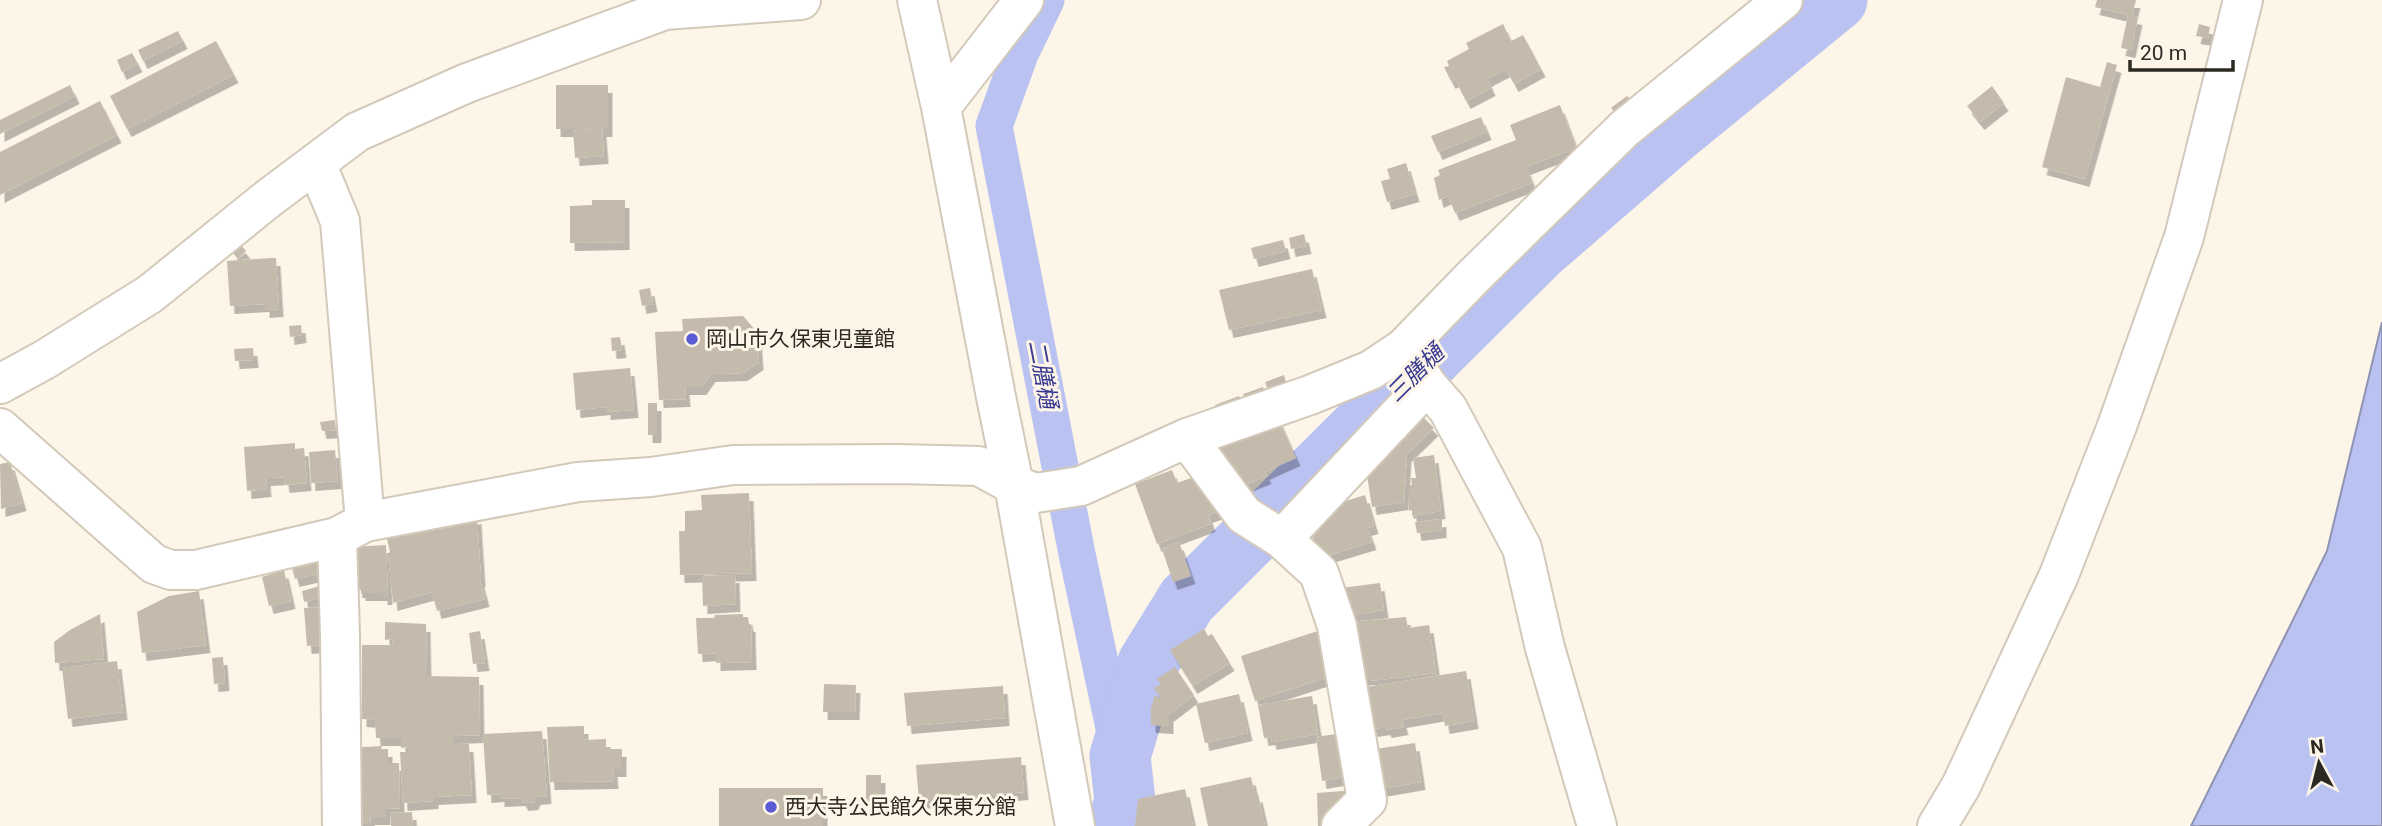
<svg xmlns="http://www.w3.org/2000/svg" width="2382" height="826" viewBox="0 0 2382 826" font-family="Roboto,'Noto Sans JP',sans-serif">
<style>
.water{fill:#bac2f1;stroke:#8f94b3;stroke-width:2}
.lines{fill:none;stroke-linecap:round;stroke-linejoin:round}
.canal{stroke:#bac2f1;stroke-width:37}
.river{stroke:#bac2f1;stroke-width:61}
.building{fill:#c5bbac;filter:url(#shadow)}
.minor-casing{stroke:#d3c9ba;stroke-width:42}
.tertiary-casing{stroke:#d3c9ba;stroke-width:42}
.minor{stroke:#fff;stroke-width:38}
.tertiary{stroke:#fff;stroke-width:38}
.poi-dot{fill:#595cd4;stroke:#fdf5e8;stroke-width:2.5}
.labels{text-anchor:middle;stroke-width:6;stroke-linejoin:round;paint-order:stroke}
.poi-label{font-size:21px;fill:#2c2822;stroke:#fdf5e8;text-anchor:start}
.water-label{font-size:23px;font-style:italic;fill:#383992;stroke:#fdf5e8}
</style>
<defs>
<filter id="shadow"><feDropShadow dx="4.5" dy="8" stdDeviation="0" flood-color="#0004"/></filter>
</defs>
<rect width="100%" height="100%" fill="#fdf5e8"/>
<path class="water" d="M2382,322v504h-191l136,-275z"/>
<g class="lines">
<path class="canal" d="M1046,0l-26,54 -26,72 83,428 43,202"/>
<path class="river" d="M1117,826l8,-25 -5,-45 28,-93 39,-63 350,-348 136,-118 164,-134"/>
</g>
<path class="building" d="M2097,0h39l-4,16 6,1 -7,33 -10,-2 7,-33 -33,-8z
M1503,24l8,17 12,-6 18,34 -27,15 -8,-15 -19,10 4,9 -25,13 -11,-22 -4,2 -7,-14 5,-1 -2,-5 22,-12 -3,-6z
M2199,24l11,3 -2,11 -12,-2z
M178,31l5,10 -40,20 -5,-11z
M216,41l18,34 -107,54 -17,-33z
M132,53l6,11 -16,8 -5,-12z
M2107,62l10,3 -32,114 -43,-12 24,-90 34,10z
M70,85l5,11 -75,38v-14z
M556,85h52v44h-6l2,27 -29,2 -2,-27 20,-2h-37z
M1992,86l12,17 -24,19 -13,-16z
M1627,96l7,8 -15,13 -8,-9z
M100,101l17,34 -117,60v-43z
M1560,105l16,43 -50,19 6,16 -77,30 -7,-17 -9,4 -5,-22 6,-3 -2,-5 78,-30 -6,-15z
M1481,117l6,15 -49,20 -7,-16z
M1406,163l9,31 -28,8 -6,-21 9,-2 -3,-10z
M592,200h33v42l-55,1v-37l22,-1z
M1304,234l3,12 -16,3 -2,-11z
M1283,240l3,11 -32,8 -3,-11z
M241,245l5,6 -8,8 -6,-7z
M272,258h4l3,51 -14,1v-6l-35,2 -3,-45z
M1312,269l10,41 -93,20 -10,-40z
M650,288l3,16 -11,2 -3,-16z
M743,316l14,16 2,30 -16,11 -32,1 -9,13h-17l1,12 -27,1 -4,-68 28,-1 -1,-12z
M301,325l1,10 -12,2 -1,-11z
M620,337l2,13 -10,1 -1,-13z
M253,348l1,12 -19,1 -1,-12z
M630,368l4,42 -28,2v-5l-30,3 -3,-37z
M1284,375l3,12 -18,6 -4,-11z
M1263,387l3,10 -19,6 -4,-9z
M1239,396l4,9 -24,8 -4,-8z
M648,403h9v32h-9z
M1418,412l16,16 -27,26 -3,48 -32,5 -7,-44z
M1276,413l20,45 -31,14 2,4 -32,13 -21,-49z
M335,420l1,10 -14,1 -2,-9z
M295,443v6l9,-1 3,35 -22,2 -1,-8 -18,1 1,11 -20,2 -3,-44z
M335,450l3,31 -27,2 -2,-31z
M1434,455l7,56 -29,5v-6l-3,1v-26h3l-1,-7h5l-3,-20z
M10,462l12,41 -21,6 -1,-45z
M1172,470l5,13 37,-13 14,38 -20,7 3,9 -54,20 -22,-60z
M749,493l3,80 -72,2 -1,-44h6v-20l17,-1 -1,-15z
M1365,495l9,31 -7,2 5,14 -53,16 -11,-37 28,-17z
M477,516l4,63 -1,1 5,19 -48,12 -5,-19 -39,11 -5,-50 2,-1 -4,-17z
M1442,519v11l-25,3 -2,-11z
M1179,542l12,34 -18,6 -11,-33z
M386,545l2,52h-5v-4h-22v-3h-3l-7,-43z
M318,562l3,11 -26,6 -3,-11z
M284,570l7,31 -22,5 -7,-29z
M735,575l1,29 -33,2 -1,-30z
M1380,583l4,27 -39,6 -4,-28z
M323,585l3,11 -22,6 -2,-11z
M199,591l7,54 -64,8 -5,-41 32,-16z
M329,607l3,37 -25,2 -3,-38z
M100,614l4,45 -49,4 -1,-21 16,-12z
M743,614v3h5l1,7h2l1,38 -36,1v-10l-18,1 -2,-36h18l1,-3z
M1406,617l2,11 21,-3 7,48 -66,8v-4l-14,2 -8,-57z
M385,622l41,2 1,52 52,1 1,58 -27,1v8h16l3,51 -38,2v4l-31,2 -3,-51h8v-5l-7,1v-10h-25l-1,-18 -13,-1v-74h30l1,-6 -8,1z
M1327,628l7,47 -79,26 -14,-45z
M1204,629l4,7 4,-2 18,29 -37,23 -23,-36z
M480,631l5,32 -12,1 -4,-31z
M223,657l2,26 -11,1 -2,-26z
M117,661l6,51 -55,7 -6,-51z
M1175,667l19,28 -25,19v12l-18,-1v-17l4,-13 7,4 -8,-11 7,-4 -4,-5z
M1466,671l8,50 -29,5 -2,-13 -41,7 2,7 -17,3 -1,-3 -20,3 -6,-42z
M824,684l32,1 -1,27h-32z
M1003,686l2,32 -98,8 -3,-33z
M1239,694l9,39 -43,10 -9,-39z
M1312,696l6,38 -46,8 -1,-5 -7,1 -6,-33z
M584,726v14l22,-1v10h16v20h-9l1,12 -64,1 -3,-55z
M542,731l5,65 -11,1 -2,5 -10,1 -3,-5 -21,1v-5l-13,1 -4,-61z
M1349,732l7,43 -34,6 -6,-44z
M1415,743l6,39 -46,8 -6,-40z
M382,746l-1,3h7v14h11l1,45 -14,1v8h-16l1,7h-20l-3,-76z
M1021,757l3,35 -105,9 -3,-36z
M866,775h15v33h-15z
M1251,777l4,18 3,-1 7,32h-57l-8,-38z
M719,788h104v38h-104z
M1185,789l8,37h-58l3,-27z
M1356,790l-13,36h-25l-1,-33z
M412,812l1,14h-22l-1,-13z"/>
<g class="lines">
<defs>
<path id="minor" d="M917,0l24,107 55,290 18,88 61,341
M941,107l83,-107
M316,163l24,58 25,301
M1404,348l23,37 21,24 74,139 23,100 52,178
M0,384l44,-24 106,-66 119,-96 88,-66 110,-49 198,-73 136,-10
M0,428l154,136 17,6h25l141,-33 28,-15 213,-40 73,-5 82,-12 164,-1 82,2 35,19 22,8 45,-7 106,-48 123,-43 61,-25 33,-22 69,-71 151,-148 159,-129
M1187,438l57,77 38,24 37,34 18,53 30,174 -26,26
M337,537l3,98 2,191
M1282,539l145,-154"/>
<path id="tertiary" d="M1937,826l24,-40 98,-211 58,-149 67,-189 59,-237"/>
</defs>
<use href="#minor" class="minor-casing"/>
<use href="#tertiary" class="tertiary-casing"/>
<use href="#minor" class="minor"/>
<use href="#tertiary" class="tertiary"/>
</g>
<g class="poi-dot">
<circle cx="692" cy="339" r="7"/>
<circle cx="771" cy="807" r="7"/>
</g>
<g class="labels">
<g class="poi-label">
<text x="706" y="346">岡山市久保東児童館</text>
<text x="785" y="814">西大寺公民館久保東分館</text>
</g>
<g class="water-label">
<text transform="translate(1415 373) rotate(-45)" y="8">三膳樋</text>
<text transform="translate(1043 374) rotate(79)" y="8">二膳樋</text>
</g>
</g>
<g transform="translate(2319 763) rotate(353)" stroke="#fdf5e8" stroke-width="5" paint-order="stroke">
<path d="M0-5L12 26L0 18L-12 26Z" fill="#2c2822"/>
<text y="-10" font-size="19" font-weight="bold" text-anchor="middle" fill="#2c2822">N</text>
</g>
<path d="M2130 60v10h103v-10" fill="none" stroke="#2c2822" stroke-width="3.5"/>
<text x="2140" y="60" font-size="21" fill="#2c2822" stroke="#fdf5e8" stroke-width="5" paint-order="stroke">20 m</text>
</svg>
